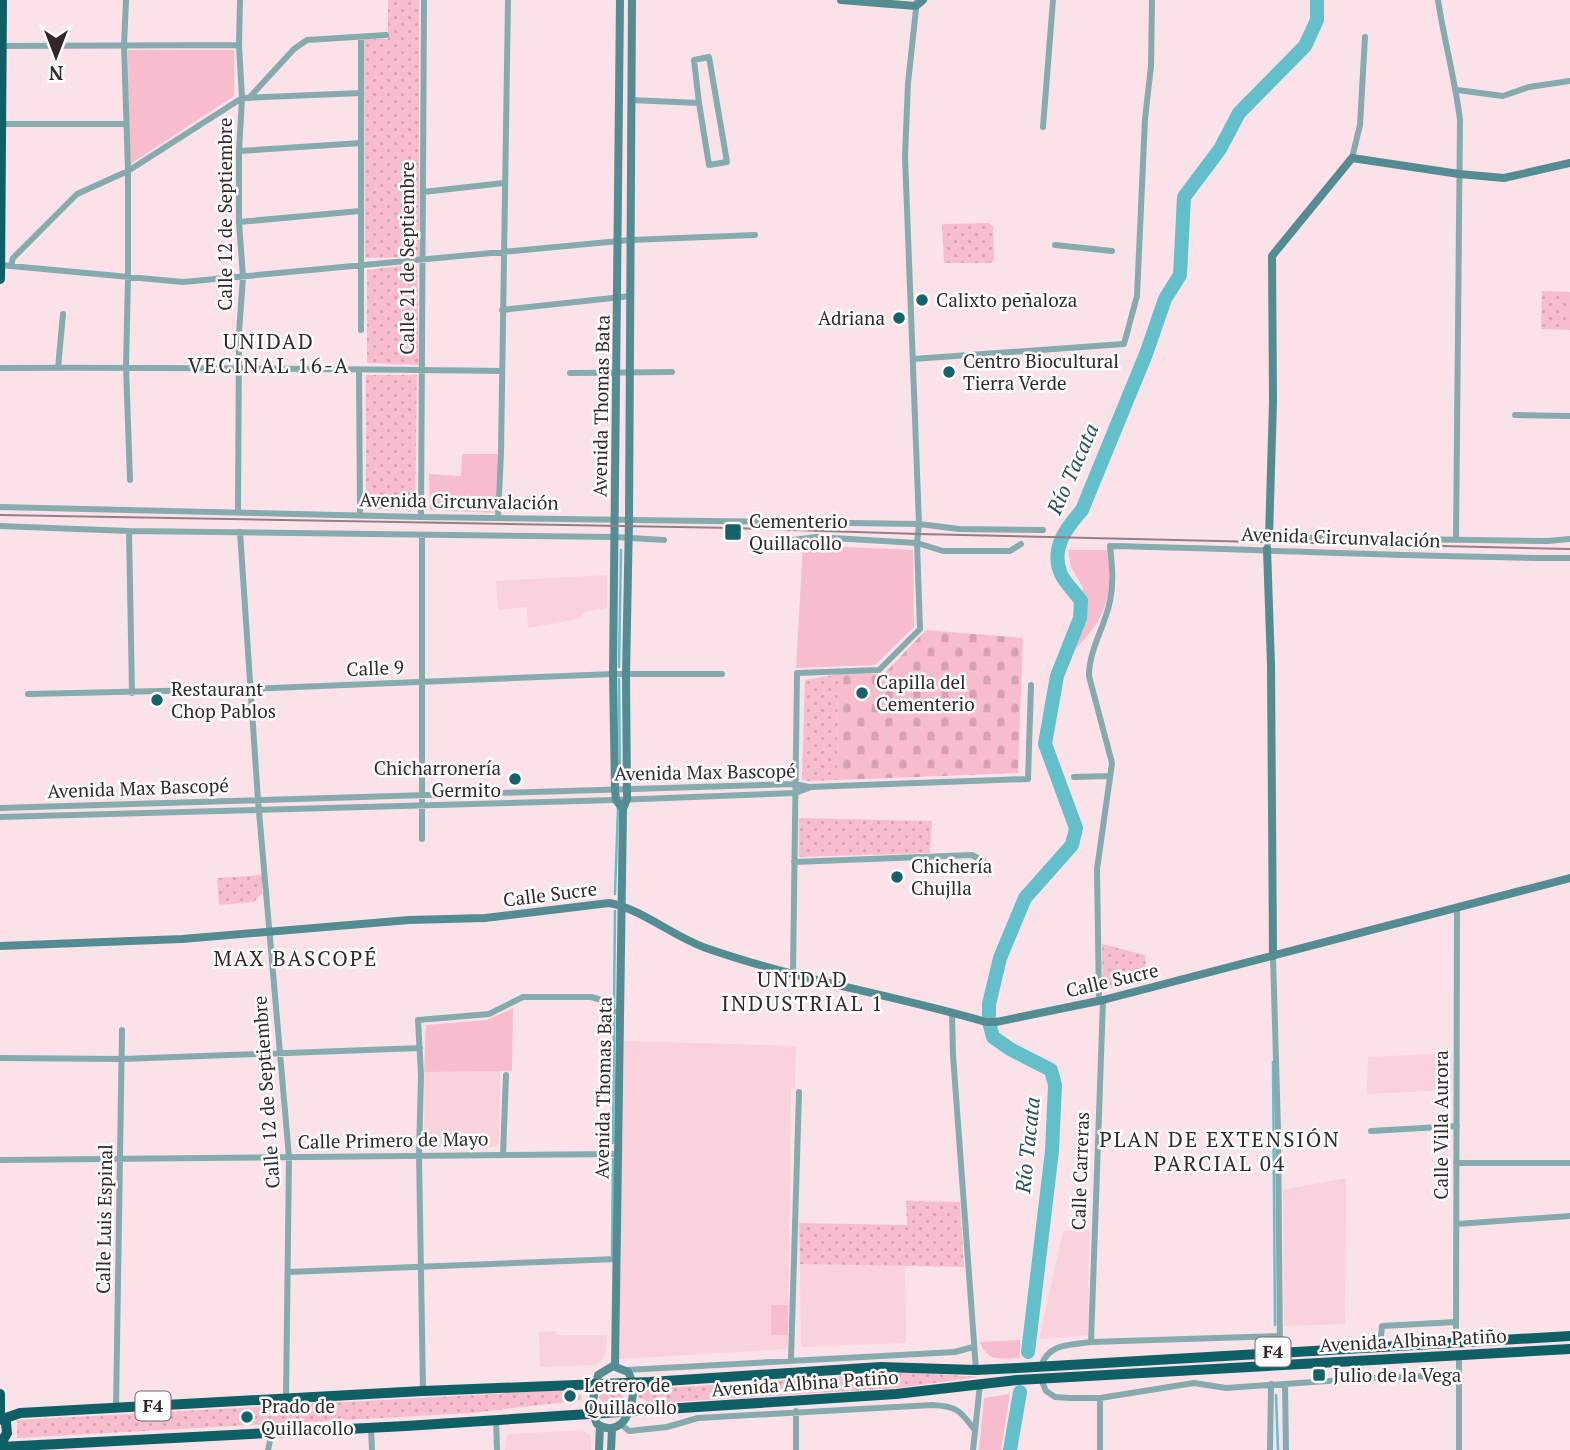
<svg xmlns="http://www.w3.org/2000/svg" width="1570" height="1450" viewBox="0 0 1570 1450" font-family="'PT Serif',serif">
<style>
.built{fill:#f9d2dc}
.green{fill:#f7bdcd}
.cemetery{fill:url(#cemetery-stones)}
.park{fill:url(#park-dots)}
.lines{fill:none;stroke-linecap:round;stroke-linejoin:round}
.stream{stroke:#63c0ca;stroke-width:2.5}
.river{stroke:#63c0ca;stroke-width:14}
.street{stroke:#86abaf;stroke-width:6}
.secondary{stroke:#538c92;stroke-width:8}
.highway{stroke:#0f5f66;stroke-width:10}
.tram{stroke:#917f84;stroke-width:2}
.poi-dot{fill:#14636a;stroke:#fff;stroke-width:2.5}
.labels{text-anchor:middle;stroke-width:5;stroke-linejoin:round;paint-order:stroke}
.shield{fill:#fff;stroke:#70686a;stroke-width:2}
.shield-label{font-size:18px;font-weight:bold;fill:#32272a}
.street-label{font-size:19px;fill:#32272a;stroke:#fff}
.poi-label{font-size:19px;fill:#32272a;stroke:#fff;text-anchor:start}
.neighbourhood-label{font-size:21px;letter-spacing:2px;fill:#32272a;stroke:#fff}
.water-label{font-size:21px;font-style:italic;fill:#244f53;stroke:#fff}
</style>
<defs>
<pattern id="cemetery-stones" width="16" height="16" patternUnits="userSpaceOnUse" patternTransform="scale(1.75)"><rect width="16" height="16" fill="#f7bdcd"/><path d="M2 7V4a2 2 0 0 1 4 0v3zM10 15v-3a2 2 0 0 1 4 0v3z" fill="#d4a2b0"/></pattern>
<pattern id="park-dots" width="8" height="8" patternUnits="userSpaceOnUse" patternTransform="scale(1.75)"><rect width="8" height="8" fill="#f7bdcd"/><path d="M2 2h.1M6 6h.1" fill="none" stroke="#d4a2b0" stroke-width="1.8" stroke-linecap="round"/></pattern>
</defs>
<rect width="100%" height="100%" fill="#fbe2e9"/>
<path class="built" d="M607,575v33l-22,4 -6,7 -51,9 -1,-21 -29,3 -2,-29z
M624,1041l172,5 -1,42 -4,1 -3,260 -169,10z
M1452,1053v37l-85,4 1,-37z
M500,1071l-1,72 -4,4h-66l-5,-4v-71z
M1346,1178l-1,146 -61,2 -1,-136z
M1089,1230l-1,105 -49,4 24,-108z
M800,1264l105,1 1,78 -105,4z
M557,1331v4h50l-1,18 -4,7 -7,5 -55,2 -1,-35z
M583,1430l8,6v14h-86l1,-12 4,-4z"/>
<path class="green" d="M128,50h106v46l-105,69z
M462,454h36l-3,59 -65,-3 -1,-36 32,2z
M803,545l110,5 1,77 -39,38 -79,3z
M1068,550h40c4,49 0,64 -34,101l12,-41 -4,-24 -11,-19z
M513,1008l-1,63 -88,1 2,-47 61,-5z
M771,1305h17v30h-17z
M1020,1340v18c-19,1 -33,4 -40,-16z
M1010,1394l-9,56h-22l5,-52z"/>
<path class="cemetery" d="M926,630l97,8 -5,135 -181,7 1,-106h46z"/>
<path class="park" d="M388,0h31v257l-54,1 -1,-219h24z
M989,223l4,4 1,33 -4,3h-46l-2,-39z
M417,264l2,101 -52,-2v-93z
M1542,291l28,1v38l-29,-1z
M366,375h51l-2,135 -49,-1z
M838,674l-1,106 -30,1 -5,-2 3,-99z
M799,818l133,3 -2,32 -131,4z
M262,875v18l-8,9 -35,3 -2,-27z
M1102,944l43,11 1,24 -43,11z
M906,1201l54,1 4,65 -164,-3 -1,-41 108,2z
M907,1372l72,5 -81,11 -241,15 -8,-1 -13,-6 14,-7z
M565,1390l16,5 1,5 -111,13 -454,25v-18z
M602,1393h19l3,5 -4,3 -18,1 -3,-5z"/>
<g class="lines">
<path class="stream" d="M619,667l2,-117
M619,679l1,101
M615,894l3,-88
M614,1007l1,-96
M1273,1062l2,263
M613,1143l1,-126
M612,1255l1,-96
M1276,1395l2,55"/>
<path class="river" d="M1028,1352l24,-201 3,-66 -4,-15 -41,-21 -17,-12 -4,-15v-18l11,-46 25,-60 47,-53 4,-17 -31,-84 12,-68 23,-58 1,-17c-6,-9 -16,-18 -20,-27 -11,-25 5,-46 21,-64l64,-156 19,-55 15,-24 4,-78 36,-48 19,-36 66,-67 12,-26v-20
M1010,1450l10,-58"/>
<path class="street" d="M126,0l-2,45 4,126v106l-2,90 4,113
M1438,0c6,40 17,79 22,120l-4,419
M0,46l239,-1
M1457,90l46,6 26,-9 41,-6
M249,98l45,-49 13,-9 79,-5
M631,100l68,3 10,62 18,-3 -18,-105 -15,3 5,43
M1,124h124
M1043,127l10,-127
M239,151l122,-8
M1352,158l8,-33 5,-88
M423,192l81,-9
M239,222l121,-11
M1055,245l57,6
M0,265l183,17 447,-42 125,-5
M11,266l2,-8 64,-64 51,-23 114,-73 119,-5
M502,310l129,-14
M361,330v-293
M913,359l211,-15 13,-48 8,-177 6,-53 1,-66
M0,368c167,-1 335,1 502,3
M58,368l5,-54
M359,370l1,145
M570,373l102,-1
M1515,415l55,1
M0,507l421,10 498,7 40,5 84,1
M238,512l1,-179 4,-56 -4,-55v-71l3,-53 -3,-53 1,-45
M421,517l3,-517
M498,518l3,-66 7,-452
M0,526l129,5 486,6 49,3
M129,531l3,162
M240,532l18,268 31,357 -3,241
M770,543l46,-6 101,6 26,8h67l11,-7
M1267,549l2,-12 278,4 23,-2
M28,694l222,-5 363,-15h109
M1074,777l35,-1
M0,808l795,-24 14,3 219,-8 3,-94
M0,817l616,-17 179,-7 14,-5
M422,839v-304
M794,862l178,-7 11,6
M1273,956l5,174 2,221
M793,974l4,-301 82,-3 41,-41 -3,-86 2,-19 -14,-368 3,-73 9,-83
M1099,1001l-2,-132 15,-106 -23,-87c0,-27 16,-49 21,-75 4,-19 2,-36 0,-55 154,3 307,12 460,12
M952,1012l1,43 23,315
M0,1058l122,1 298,-11
M1371,1131l86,-5
M503,1155l3,-80
M0,1160l618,-6
M1456,1163h114
M1457,1224l113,-8
M288,1272l329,-13
M1091,1342l12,-342
M1456,1342l1,-435
M1380,1346l2,-20 74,-4
M1459,1355v95
M791,1359l8,-267
M1041,1366c8,-23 29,-21 50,-24l189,-6
M626,1370l329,-18 18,-5
M1041,1379l5,12 9,6 15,1h30l94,-15 32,5 145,-10 88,-3
M1285,1384l1,66
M423,1391l-4,-236 2,-80 -3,-55 71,-6 34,-17h68l11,3 7,11 10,1
M1100,1398v52
M116,1408l6,-378
M796,1411v39
M496,1419l1,31
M622,1425l7,6 38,-4 31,-9 234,-13c24,1 28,5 42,24
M371,1428l1,22
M268,1450l4,-19
M973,1450l7,-66
M1270,1450l1,-66"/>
<path class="secondary" d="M620,0l-7,674 2,116 1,10 7,9
M841,0l75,6 7,-6
M1269,537l4,-135 -1,-146 80,-98 107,16 45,4 66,-15
M1267,549l4,116 2,291
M0,946l182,-7 227,-19 76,-2 124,-15c31,5 65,34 97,45 91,32 188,47 280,74h10l107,-22 467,-122
M613,1366l15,6c13,20 -1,71 -31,52l-6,-14 7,-35z
M615,1367l8,-558 4,-10 -1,-125 3,-155 3,-519
M599,1450l1,-24
M611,1450l1,-21"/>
<path class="highway" d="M0,279l2,-279
M0,1394v18
M0,1417l6,6 1,10 -7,12
M3,1419l17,-6 403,-22 227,-9 231,-15 95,3 42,-2 552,-32
M0,1447l406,-21 490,-32 121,-14 553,-31"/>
<path class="tram" d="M0,515l733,13 186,6 651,15"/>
</g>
<g class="poi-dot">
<circle cx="922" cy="300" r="7"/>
<circle cx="899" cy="318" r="7"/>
<circle cx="949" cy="372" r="7"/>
<rect x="724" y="523" width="18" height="18" rx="3.5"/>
<circle cx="862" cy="693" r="7"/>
<circle cx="157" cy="700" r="7"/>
<circle cx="515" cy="779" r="7"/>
<circle cx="897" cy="877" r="7"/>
<rect x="1312" y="1368" width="14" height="14" rx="3.5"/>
<circle cx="570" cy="1396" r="7"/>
<circle cx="247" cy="1417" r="7"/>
</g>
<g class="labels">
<g class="shield">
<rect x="1255.5" y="1337.5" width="35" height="29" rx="5"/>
<rect x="135.5" y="1391.5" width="35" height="29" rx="5"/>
</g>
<g class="shield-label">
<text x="1273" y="1358">F4</text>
<text x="153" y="1412">F4</text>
</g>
<g class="street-label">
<text transform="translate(225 214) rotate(-90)" y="7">Calle 12 de Septiembre</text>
<text transform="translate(407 258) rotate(-90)" y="7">Calle 21 de Septiembre</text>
<text transform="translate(601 406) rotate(-89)" y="7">Avenida Thomas Bata</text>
<text transform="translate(459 501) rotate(1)" y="7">Avenida Circunvalación</text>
<text transform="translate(1341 537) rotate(2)" y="7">Avenida Circunvalación</text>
<text transform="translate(375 668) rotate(-2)" y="7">Calle 9</text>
<text transform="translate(705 772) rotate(-1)" y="7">Avenida Max Bascopé</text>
<text transform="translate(138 788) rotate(-2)" y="7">Avenida Max Bascopé</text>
<text transform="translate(550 894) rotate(-7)" y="7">Calle Sucre</text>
<text transform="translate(1112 980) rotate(-13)" y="7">Calle Sucre</text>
<text transform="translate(603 1088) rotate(-89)" y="7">Avenida Thomas Bata</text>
<text transform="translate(266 1092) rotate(-94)" y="7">Calle 12 de Septiembre</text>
<text transform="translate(1441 1125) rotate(-90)" y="7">Calle Villa Aurora</text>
<text transform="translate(393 1140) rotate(-1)" y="7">Calle Primero de Mayo</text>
<text transform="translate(1080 1171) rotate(-88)" y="7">Calle Carreras</text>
<text transform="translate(104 1219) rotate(-89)" y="7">Calle Luis Espinal</text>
<text transform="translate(1413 1340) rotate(-3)" y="7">Avenida Albina Patiño</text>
<text transform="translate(805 1383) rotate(-4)" y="7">Avenida Albina Patiño</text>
</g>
<g class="poi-label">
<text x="936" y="307">Calixto peñaloza</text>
<text x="885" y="325" text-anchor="end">Adriana</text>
<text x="963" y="368">Centro Biocultural<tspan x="963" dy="22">Tierra Verde</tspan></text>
<text x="749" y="528">Cementerio<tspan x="749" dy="22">Quillacollo</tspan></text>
<text x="876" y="689">Capilla del<tspan x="876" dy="22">Cementerio</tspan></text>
<text x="171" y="696">Restaurant<tspan x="171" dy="22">Chop Pablos</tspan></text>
<text x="501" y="775" text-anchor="end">Chicharronería<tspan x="501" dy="22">Germito</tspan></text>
<text x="911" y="873">Chichería<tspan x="911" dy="22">Chujlla</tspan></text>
<text x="1333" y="1382">Julio de la Vega</text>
<text x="584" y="1392">Letrero de<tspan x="584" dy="22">Quillacollo</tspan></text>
<text x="261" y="1413">Prado de<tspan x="261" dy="22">Quillacollo</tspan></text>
</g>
<g class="neighbourhood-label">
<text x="269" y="349">UNIDAD<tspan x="269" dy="24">VECINAL 16-A</tspan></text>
<text x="296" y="966">MAX BASCOPÉ</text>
<text x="803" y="987">UNIDAD<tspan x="803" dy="24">INDUSTRIAL 1</tspan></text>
<text x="1220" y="1147">PLAN DE EXTENSIÓN<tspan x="1220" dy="24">PARCIAL 04</tspan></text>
</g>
<g class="water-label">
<text transform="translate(1073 469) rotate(-66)" y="7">Río Tacata</text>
<text transform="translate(1028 1145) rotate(-84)" y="7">Río Tacata</text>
</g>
</g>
<g transform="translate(56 56) rotate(180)" stroke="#ffffff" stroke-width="5" paint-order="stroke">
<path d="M0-5L12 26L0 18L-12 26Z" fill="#32272a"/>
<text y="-10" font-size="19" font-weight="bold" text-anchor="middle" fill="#32272a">N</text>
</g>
</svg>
